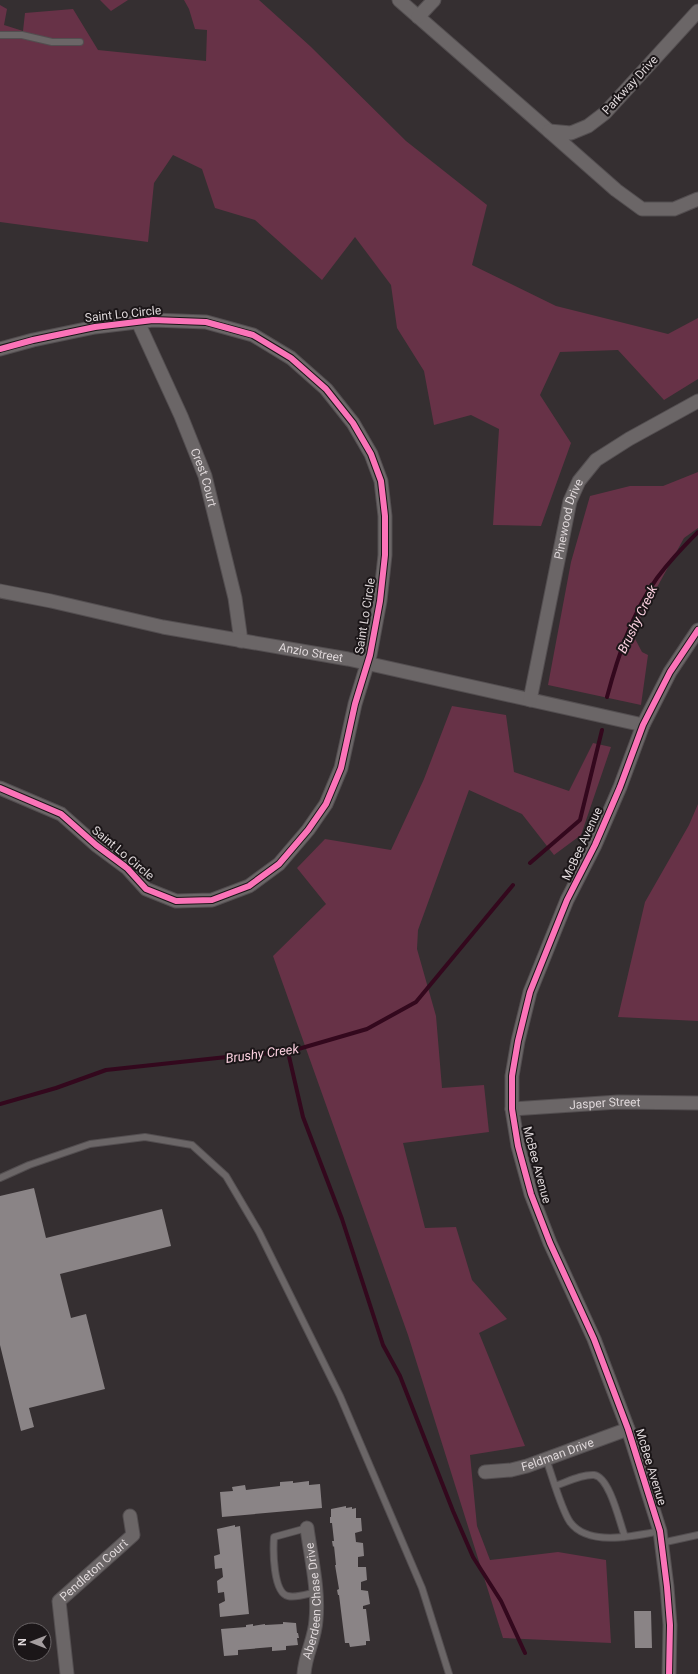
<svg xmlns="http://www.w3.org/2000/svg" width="698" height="1674" viewBox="0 0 698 1674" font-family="Roboto,sans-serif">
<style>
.green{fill:#673247}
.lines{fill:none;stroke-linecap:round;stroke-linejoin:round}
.stream{stroke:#33081d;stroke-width:4}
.building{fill:#8a8486}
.service-casing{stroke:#534e50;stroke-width:8}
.minor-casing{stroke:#534e50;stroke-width:15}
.service{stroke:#6b6667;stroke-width:6}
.minor{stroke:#6b6667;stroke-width:13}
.cycleway-casing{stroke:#1b1618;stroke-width:8}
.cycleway{stroke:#fb73b8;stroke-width:6}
.labels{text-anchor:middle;stroke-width:4;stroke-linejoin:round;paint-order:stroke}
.street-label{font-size:12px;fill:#dfd8da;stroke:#1b1618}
.water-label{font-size:13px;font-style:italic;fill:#fbd0df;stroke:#1b1618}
</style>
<rect width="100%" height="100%" fill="#352f31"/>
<path class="green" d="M100,0h28l-17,11z
M184,0h75l51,46 96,95 81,64 -15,60 84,41 112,28 30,-16v61l-34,21 -46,-50 -58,2 -20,43 31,48 -30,83 -48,-1 6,-96 -28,-14 -37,10 -10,-54 -27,-43 -6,-43 -36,-48 -33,43 -67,-60 -40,-12 -13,-39 -29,-14 -19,28 -6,59 -148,-20v-217l7,4 -3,16 19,6 2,-18 48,-4 25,41 108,11 1,-31 -12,-1 -6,-20z
M698,472v56l-14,10 -52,95 10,19 6,3 -7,50 -93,-20 23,-123 19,-66 40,-10h33z
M452,706l54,9 8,57 55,19 24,-48 18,4 -30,88 -27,20 -32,-41 -53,-24 -51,140 -1,19 19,67 6,72 42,-3 5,47 -86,11 22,85 31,-1 16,53 35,39 -28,14 46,113 -55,9 7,71 13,34 68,-8 48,8 5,83 -108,-5 -95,-303 -135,-379 53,-52 -29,-36 28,-29 66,11 33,-71z
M698,804v217l-80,-4 27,-115 44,-77z"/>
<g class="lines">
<path class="stream" d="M607,697c11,-41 25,-84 50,-119 12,-16 27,-32 41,-46
M530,863l50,-43 22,-90
M288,1052l15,65 39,102 41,126 17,31 53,135 20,46 28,44 24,52
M0,1104l56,-16 50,-18 130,-14 52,-4 79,-23 49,-27 97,-117"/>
</g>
<path class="building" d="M34,1188l12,50 116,-29 9,37 -111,28 11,44 15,-4 19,75 -76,19 5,19 -13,4 -21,-86v-149z
M293,1481v2l16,-2v4l11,-1 2,24 -100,9 -2,-25 13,-1 -1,-4 13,-2 1,5 34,-4v-4z
M346,1506v2l6,-1v2l4,-1v10h5l1,13 -7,2 1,9 7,1 1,13 -6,1v10h8l1,13 -6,2v8l7,1 2,13 -7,2v3h3l4,32h-4v4l-16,2 -1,-4h-4l-6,-48h-1l-1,-5 2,-1 -4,-24h1l-2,-19 -1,1 -1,-6h2l-2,-18h-2v-6h1v-8z
M235,1525v2l5,-1 9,88 -29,3 -1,-13 6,-3 -1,-9 -6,1 -1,-12 6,-4 -1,-9 -7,1 -1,-13 6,-2 -3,-25z
M634,1611h17l1,37h-17z
M283,1622l13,1 1,10h1l1,5h-2l1,7 -12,1v4l-14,1v-4l-34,3v5l-14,1 -3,-27 25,-2v-2l7,-1v2l12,-2v1l18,-1z"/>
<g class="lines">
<defs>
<path id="service" d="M0,35h22l30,7h28
M0,1178l29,-13 61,-21 55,-7 47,8 34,31 33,56 81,164 82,192 27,86
M546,1459c6,16 15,50 24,63 18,25 65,14 90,9
M555,1486c12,-4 27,-12 39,-11 16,2 26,49 31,62
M307,1528l-33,9c-1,13 -1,56 14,59 8,2 19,-2 28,-4
M661,1543l37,-8"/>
<g id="minor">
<path d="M399,0l150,131"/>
<path d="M698,11l-93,102 -17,13 -17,7 -22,-2 67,59 26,19h32l24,-10"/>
<path d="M418,17l16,-17"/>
<path id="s1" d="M138,322l43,94 24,60 30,122 6,43"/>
<path d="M0,349l33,-9 62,-13 58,-7 53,2 47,13 38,23 35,31 27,34 18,31 10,27 4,35v39l-5,46 -10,54 -15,49 -14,64 -15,36 -18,26 -29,34 -30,22 -37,14 -36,1 -30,-12 -19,-21 -31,-23 -35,-31 -61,-26"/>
<path id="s2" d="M0,591l51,10 112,26 185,32 295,66"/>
<path id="s3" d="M530,700l40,-199 9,-20 17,-21 33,-21 69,-38"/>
<path id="s4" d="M512,1109l106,-7 80,1"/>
<path id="s5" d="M485,1472l26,-2 16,-4 101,-37"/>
<path id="s6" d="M67,1674l-8,-73 74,-66 -3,-19"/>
<path id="s7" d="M304,1674c1,-19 11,-35 12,-54 3,-30 -5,-62 -9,-92"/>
<path d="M669,1674l1,-49 -3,-38 -7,-56 -32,-102 -34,-90 -44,-96 -19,-49 -13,-48 -6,-37v-33l6,-35 12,-49 37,-92 28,-55 25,-58 23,-62 27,-53 28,-42"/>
</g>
</defs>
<use href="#service" class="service-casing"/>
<use href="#minor" class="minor-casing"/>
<use href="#service" class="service"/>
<use href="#minor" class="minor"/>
<defs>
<path id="cycleway" d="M0,349l33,-9 62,-13 58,-7 53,2 47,13 38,23 35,31 27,34 18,31 10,27 4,35v39l-5,46 -10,54 -15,49 -14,64 -15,36 -18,26 -29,34 -30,22 -37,14 -36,1 -30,-12 -19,-21 -31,-23 -35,-31 -61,-26
M669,1674l1,-49 -3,-38 -7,-56 -32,-102 -34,-90 -44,-96 -19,-49 -13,-48 -6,-37v-33l6,-35 12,-49 37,-92 28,-55 25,-58 23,-62 27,-53 28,-42"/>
</defs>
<use href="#cycleway" class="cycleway-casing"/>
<use href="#cycleway" class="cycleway"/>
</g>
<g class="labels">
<g class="street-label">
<text transform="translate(630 85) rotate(-47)" y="4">Parkway Drive</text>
<text transform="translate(123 314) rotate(-6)" y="4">Saint Lo Circle</text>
<text dy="4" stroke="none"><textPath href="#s1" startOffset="169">Crest Court</textPath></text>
<text dy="4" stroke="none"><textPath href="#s3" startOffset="185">Pinewood Drive</textPath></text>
<text transform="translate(365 616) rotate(-81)" y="4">Saint Lo Circle</text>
<text dy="4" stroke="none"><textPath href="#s2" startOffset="317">Anzio Street</textPath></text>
<text transform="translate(582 844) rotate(-65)" y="4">McBee Avenue</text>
<text transform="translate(123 853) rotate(40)" y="4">Saint Lo Circle</text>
<text dy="4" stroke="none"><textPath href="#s4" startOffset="93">Jasper Street</textPath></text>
<text transform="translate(537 1165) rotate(75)" y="4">McBee Avenue</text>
<text dy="4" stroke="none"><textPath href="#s5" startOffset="75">Feldman Drive</textPath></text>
<text transform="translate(651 1467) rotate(73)" y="4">McBee Avenue</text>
<text dy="4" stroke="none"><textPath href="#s6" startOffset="120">Pendleton Court</textPath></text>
<text dy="4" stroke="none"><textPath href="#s7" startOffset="74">Aberdeen Chase Drive</textPath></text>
</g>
<g class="water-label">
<text transform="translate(637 619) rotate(-64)" y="5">Brushy Creek</text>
<text transform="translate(262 1053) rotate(-8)" y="5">Brushy Creek</text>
</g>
</g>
<g transform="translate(32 1642) rotate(270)"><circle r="19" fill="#1b1618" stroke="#696466"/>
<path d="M0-3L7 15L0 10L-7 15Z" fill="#a49d9f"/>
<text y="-6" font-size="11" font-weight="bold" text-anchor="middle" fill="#dfd8da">N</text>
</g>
</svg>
